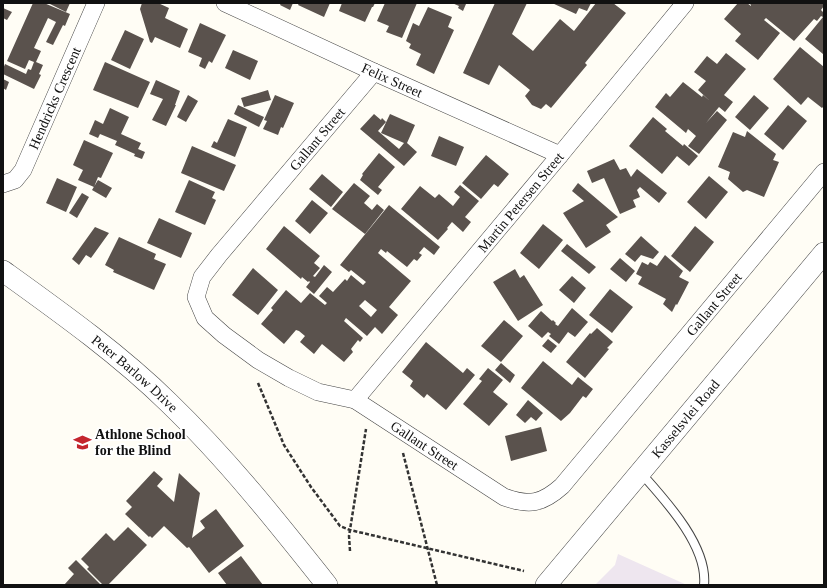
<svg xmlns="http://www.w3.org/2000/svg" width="827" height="588" viewBox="0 0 827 588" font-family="'Times New Roman',serif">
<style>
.industrial{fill:#eee6ef}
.building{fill:#5a524d;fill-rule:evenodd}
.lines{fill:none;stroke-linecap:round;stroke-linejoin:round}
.service-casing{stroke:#444;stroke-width:10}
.minor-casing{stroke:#444;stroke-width:18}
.tertiary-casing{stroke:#444;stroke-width:22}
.path{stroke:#333;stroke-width:2.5;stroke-dasharray:4 2;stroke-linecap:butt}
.service{stroke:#fff;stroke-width:8}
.minor{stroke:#fff;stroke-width:17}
.tertiary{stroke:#fff;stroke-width:21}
.labels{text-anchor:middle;stroke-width:4;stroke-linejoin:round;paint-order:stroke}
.street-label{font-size:14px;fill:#111;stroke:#fff}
.poi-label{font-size:14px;font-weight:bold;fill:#111;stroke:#fff;text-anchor:start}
</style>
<rect width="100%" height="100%" fill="#fffdf5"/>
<path class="industrial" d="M618,554l69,31h-92l20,-20z"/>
<path class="building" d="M33,3h11l26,11 -5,12 -2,-1 -10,20 -7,-3 10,-20 -8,-4 -14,30 7,3 -5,11 7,3 -4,9 2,1 -7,14 -31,-15v-5l2,-5 21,10 2,-5 3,1 3,-8 -5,-2 -4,9 -18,-8z
M48,3h22l-4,9z
M142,3h16l11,5 -4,10 23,11 -8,19 -25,-11 -3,6 -2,-1 -10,-33z
M281,3h12l-3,7 -10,-5z
M299,3h31l-6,14 -26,-12z
M342,3h33l-2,4h-1l-7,15 -26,-11z
M385,3h32l-15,35 -16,-6 3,-6 -12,-5z
M452,3h13l1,1 -3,7 -5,-3 1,-2z
M495,3h32l-15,31 21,17 27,-32 14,12 22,-28h17l13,10 -41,50 2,2 -36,43 -5,-4 -5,5 -9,-4 -7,-9 5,-6 -31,-25 -10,20 -26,-12z
M552,3h39l-4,8 -8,-3 -3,6z
M738,3h9l4,3v-1l-2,-2h75v3l-3,4 2,2 1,-2v42l-1,2 -18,-15 18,-22 -2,-1 -4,5 -3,-2 -20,22 -28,-23 -2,2 16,13 -22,27 -23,-19 6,-7 -17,-15z
M428,7l24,10 -4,10 6,3 -20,44 -18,-9 5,-11 -12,-6 2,-4 -5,-3 7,-18 6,3z
M3,8l9,4 -5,8 -4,-2z
M200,23l26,12 -14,28 -3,-2 -4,8 -6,-3 3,-8 -14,-6z
M125,30l19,9 -14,30 -19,-9z
M800,47l24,20v8l-1,1h1v30l-2,2 -14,-11 -7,8 -28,-26z
M233,50l25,11 -8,19 -25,-12z
M726,53l20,16 -22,26 9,7 -8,10 -6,-5 -13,16 11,-12 10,9 -28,34 -11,-8 8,-10 -8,-7 -2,4 -31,-26 11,-14 4,4 13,-15 19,15 1,-2 7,6 -12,-11 8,-9 -12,-9 13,-16 10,8z
M105,62l45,20 -12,26 -45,-18z
M3,79l6,3 -3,8 -3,-2z
M156,80l24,11 -5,14h1l-10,21 -14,-6 11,-21 -13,-5z
M268,90l3,10 -27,7 -3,-9z
M188,95l10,6 -12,21 -9,-5z
M275,95l19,8 -11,25 -2,-1 -3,8 -15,-6 4,-8 -3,-1z
M754,95l15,13 -19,22 -15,-13z
M238,105l26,12 -5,10 -25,-13z
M788,105l19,16 -24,29 -19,-16z
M110,108l19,9 -8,17 20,9 -3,6 7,3 -3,7 -8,-3 1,-2 -20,-9 2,-4 -17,-7 -2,4 -9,-4 6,-14 8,4z
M374,114l7,6 1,-2 4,4 -8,9 21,18 5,-6 -23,-10 9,-19 25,11 -8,18 10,9 -13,14 -44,-37z
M653,117l14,12 -2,2 18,15 1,-2 14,12 -9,10 -12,-10 -15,18 -33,-28z
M228,119l19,8 -12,30 -24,-10 3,-6 3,2z
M747,131l29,23 -3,6 6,2 -15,35 -17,-7 -4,2 -15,-13 2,-7 -12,-5 15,-35 12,5z
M439,136l25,11 -8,19 -25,-10z
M84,140l29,13 -12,25 -3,-1 -4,10 -16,-7 5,-10 -10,-5z
M192,146l44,19 -12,26 -43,-18z
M379,153l16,14 -17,20 4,3 -4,5 -18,-15 3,-5 -1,-1z
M486,155l23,19 -11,13 -4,-3 -13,15 -19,-16z
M614,159l6,11 6,-2 5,9 6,-8 30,24 -8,10 -19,-16 -3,3 3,7 -7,3 3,7 -16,7 -16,-36 -12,5 -5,-12z
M322,174l21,18 -12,15 -22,-18z
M709,176l19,16 -22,27 -19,-17z
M57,178l20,9 -11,25 -20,-9z
M98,180l14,8 -6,10 -14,-8z
M189,180l26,12 -3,6 4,2 -11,25 -30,-13z
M354,183l16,13 -6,7 8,7 5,-6 7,6 -19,24 -33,-25z
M578,183l40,34 -12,8 5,7 -25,16 -23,-35 21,-12 -12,-10z
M460,185l19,16 -14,16 6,5 -8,10 -11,-10 -5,6 1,1 -10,11 -37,-31 19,-23 15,12 4,-4 14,12 7,-9 -6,-5z
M82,193l7,4 -12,21 -8,-5z
M312,200l16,13 -18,21 -15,-13z
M389,205l51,42 -6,8 -10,-8 -5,6 3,2 -5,6 -3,-2 -7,8 -20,-16 -1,2 -5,-4 -3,4 33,28 -22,26 9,8 -16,19 -7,-7 -8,9 -21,-18 -2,3 19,17 -3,4 -2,-2 -7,9 2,3 -9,10 -22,-18 -8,10 -14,-12 5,-6 -6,-5 -3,-1 -12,14 -23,-20 12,-14 -2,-2 15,-18 15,13 9,-10 15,12 2,-2 -8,-7 8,-9 6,5 12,-13 2,2 4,-6 12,10 3,-3 -15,-12 -2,2 -9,-7zM365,300l12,10 -6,7 -12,-11z
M159,218l33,15 -11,25 -34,-15z
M543,224l20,16 -24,29 -19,-16z
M284,226l36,30 -6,7 6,5 -7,8 2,1 9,-12 8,7 -18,22 -8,-7 4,-5 -1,-1 -1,1 -6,-5 -1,2 -35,-30z
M695,226l19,16 -24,30 -19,-16z
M95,227l14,6 -18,25 -5,-3 -7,10 -7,-6z
M641,236l18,16 -6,7 -12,-4 -6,7 -10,-8z
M119,237l37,17 -2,5 12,5 -12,26 -41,-18 1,-2 -9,-5z
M567,244l29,23 -7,7 -28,-23z
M665,255l18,16 -4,6 10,5 -12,23 -1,-1 -4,8 -9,-8 3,-5 -28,-15 4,-7 -6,-3 6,-12 6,3 2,-3 7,4z
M620,258l15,13 -9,11 -16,-13z
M253,268l25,22 -20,25 -26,-20z
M515,269l5,9 4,-3 19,30 -25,16 -25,-39z
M572,276l14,12 -12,15 -15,-13z
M610,289l23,18 -21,26 -23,-18z
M572,308l16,14 -13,15 -7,-5 -9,12 -10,-8 2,-2 -3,-2 -6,6 -14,-12 13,-15 11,10 1,-1 3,3 -1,1 3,2z
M504,320l19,16 -22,26 -20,-16z
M597,328l16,14 -6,6 2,1 -24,29 -19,-16 24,-29 1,1z
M548,339l9,7 -6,7 -9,-7z
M426,342l37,31 4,-5 8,7 -29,35 -19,-16 -3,4 -14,-12 3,-5 -11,-9z
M543,361l29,24 6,-8 15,12 -7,9 -3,-2 -13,17 -9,8 -40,-33z
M501,363l14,12 -5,8 -15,-13z
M488,368l15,12 -10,12 15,12 -19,22 -26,-22 19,-23 -3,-2z
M528,400l15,13 -7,8 -5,-4 -6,6 -9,-8z
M541,427l6,24 -36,10 -6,-25z
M154,471l9,8 -6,7 17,16 5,-29 21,20 -8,45 13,-10 -5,-7 16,-12 28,37 -35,27 -20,-26 -2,1 -23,-22 -12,12 -2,-2 -1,1 -24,-23 7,-7 -6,-6z
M128,527l19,18 -39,40h-5l-16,-16 2,-2 -8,-8 25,-26 8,8z
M241,556l22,29h-36l-9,-12z
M76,560l25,25h-37l10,-11 -6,-6z"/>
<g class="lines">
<defs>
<path id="service" d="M641,473c24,27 67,73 63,112"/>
<g id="minor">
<path id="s1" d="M225,3l149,69 186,83"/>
<path id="s2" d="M374,72l-155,183 -17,22 -6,20 9,21 19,17 34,25 31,18 29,14 37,8 149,97c25,9 38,7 58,-11l262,-314"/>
<path id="s3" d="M3,184l12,-4 8,-10 73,-167"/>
<path id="s4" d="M355,400l205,-245 125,-152"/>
</g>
<g id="tertiary">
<path id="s5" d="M3,271c57,41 116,83 166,132 58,56 108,119 158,182"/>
<path id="s6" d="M546,585l278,-332"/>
</g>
</defs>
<use href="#service" class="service-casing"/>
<use href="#minor" class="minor-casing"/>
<use href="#tertiary" class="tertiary-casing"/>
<path class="path" d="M258,383l26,62 27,42 29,39 10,4 174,41
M403,453l34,132
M350,551l-1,-15 17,-107"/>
<use href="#service" class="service"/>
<use href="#minor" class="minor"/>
<use href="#tertiary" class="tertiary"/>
</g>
<defs>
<symbol id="school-bare" viewBox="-9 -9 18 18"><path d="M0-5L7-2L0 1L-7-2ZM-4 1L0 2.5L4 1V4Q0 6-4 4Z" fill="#c4262e" stroke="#fff" stroke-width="2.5" paint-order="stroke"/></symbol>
</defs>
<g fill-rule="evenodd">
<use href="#school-bare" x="70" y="430" width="25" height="25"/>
</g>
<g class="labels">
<g class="street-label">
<text dy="5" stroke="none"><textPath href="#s1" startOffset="184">Felix Street</textPath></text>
<text dy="5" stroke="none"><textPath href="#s3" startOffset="104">Hendricks Crescent</textPath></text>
<text transform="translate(317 139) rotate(-50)" y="5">Gallant Street</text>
<text dy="5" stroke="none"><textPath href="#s4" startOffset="258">Martin Petersen Street</textPath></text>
<text dy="5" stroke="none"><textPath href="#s2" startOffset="963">Gallant Street</textPath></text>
<text dy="5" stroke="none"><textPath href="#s5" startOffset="167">Peter Barlow Drive</textPath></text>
<text dy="5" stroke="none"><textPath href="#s6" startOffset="217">Kasselsvlei Road</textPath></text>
<text dy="5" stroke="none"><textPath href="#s2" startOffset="568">Gallant Street</textPath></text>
</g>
<g class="poi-label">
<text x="95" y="439">Athlone School<tspan x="95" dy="16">for the Blind</tspan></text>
</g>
</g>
<rect width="827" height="588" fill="none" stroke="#111111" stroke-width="8"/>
</svg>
